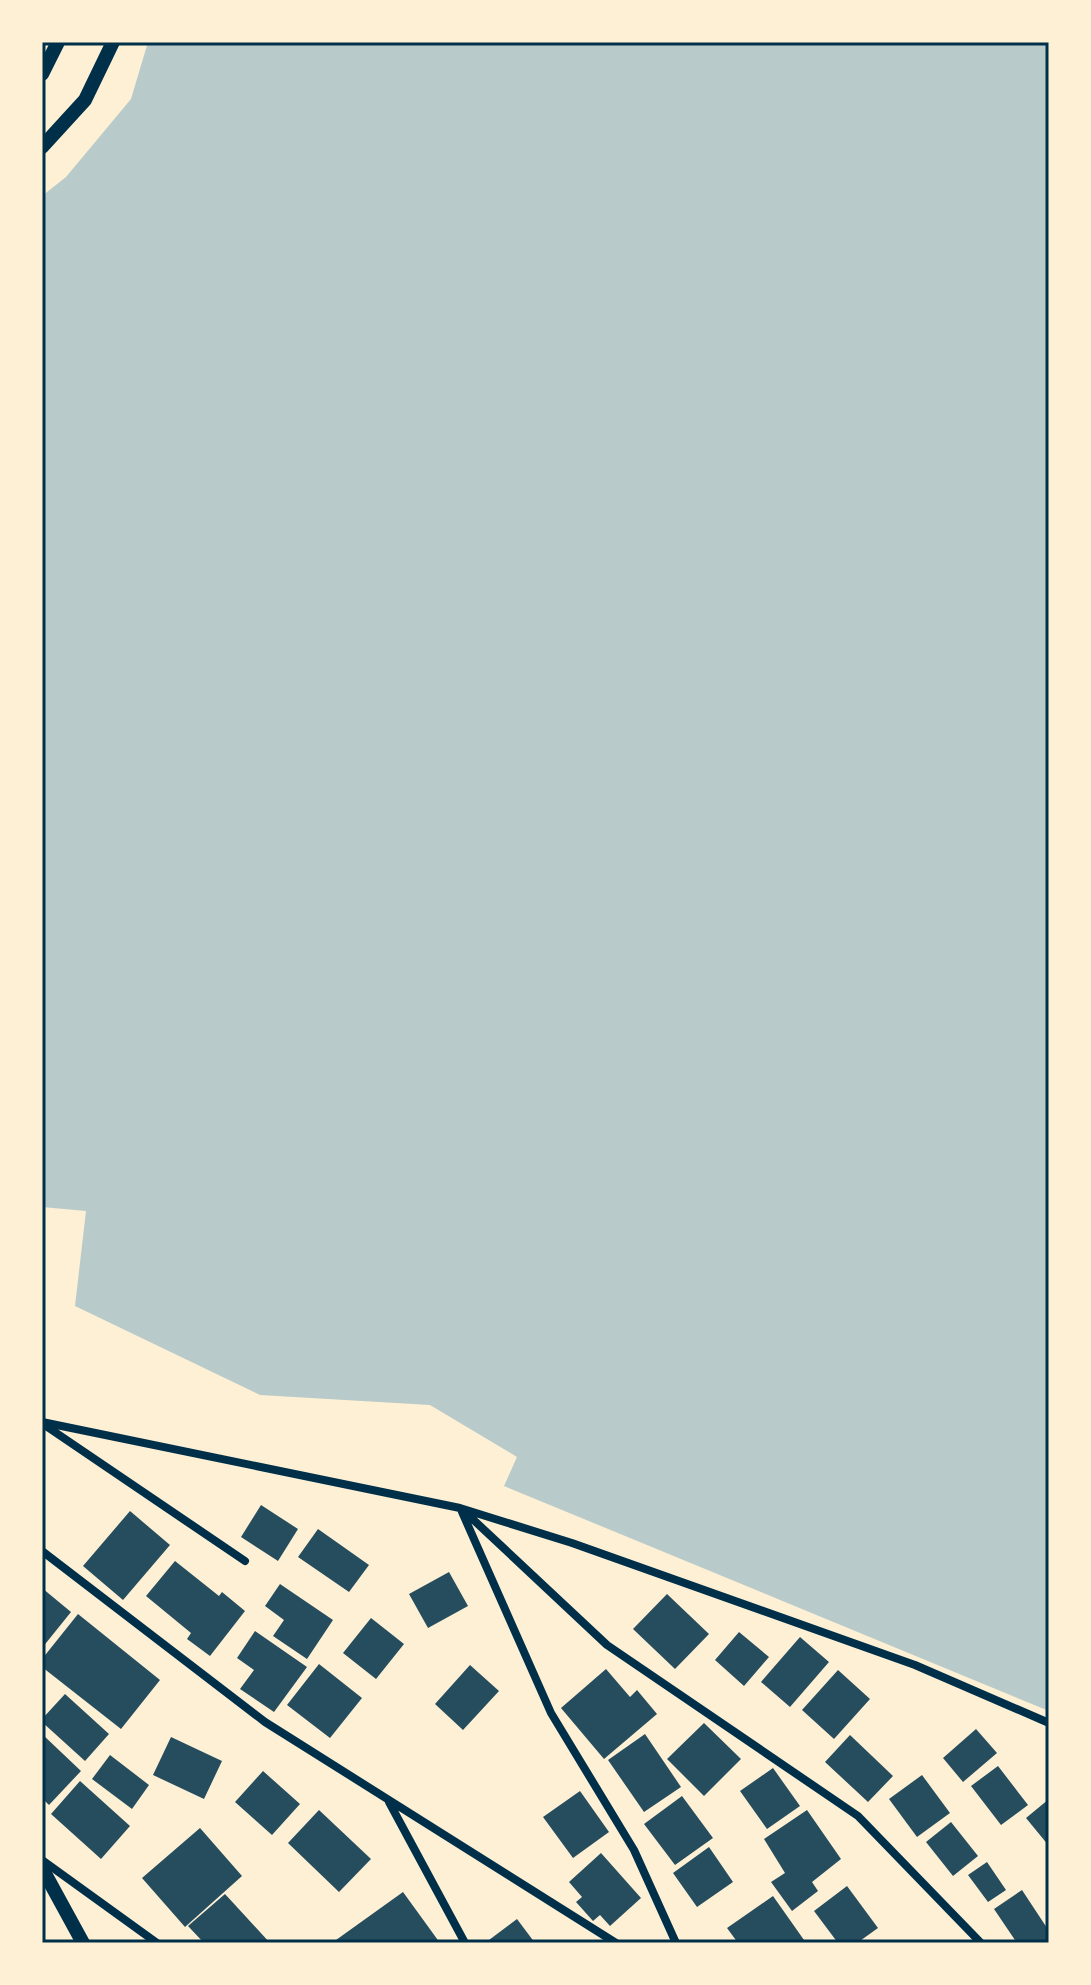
<svg xmlns="http://www.w3.org/2000/svg" width="1091" height="1985" viewBox="0 0 1091 1985" font-family="'Sofia Sans Condensed',sans-serif">
<style>
.green{fill:#b9caca}
.building{fill:#264d5e}
.lines{fill:none;stroke-linecap:round;stroke-linejoin:round}
.minor{stroke:#003049;stroke-width:8}
.tertiary{stroke:#003049;stroke-width:14}
.neatline{fill:none;stroke:#003049;stroke-width:3}
</style>
<rect width="100%" height="100%" fill="#fdf0d5"/>
<path class="green" d="M148,42h901v1669l-545,-225 13,-29 -87,-52 -170,-10 -185,-89 11,-95 -44,-4v-1011l24,-19 65,-78z"/>
<path class="building" d="M261,1505l37,24 -20,32 -37,-24z
M130,1511l40,34 -47,55 -40,-34z
M318,1529l51,36 -20,27 -51,-35z
M175,1561l44,35 3,-4 23,19 -35,45 -23,-17 4,-6 -45,-37z
M449,1572l19,34 -40,22 -19,-34z
M280,1584l53,36 -26,39 -34,-23 11,-16 -19,-14z
M42,1588l29,24 -29,36z
M667,1594l42,40 -34,35 -42,-40z
M78,1614l82,66 -39,49 -79,-62v-8z
M371,1618l33,26 -28,35 -33,-26z
M255,1631l52,36 -33,45 -34,-23 14,-19 -17,-12z
M739,1632l30,25 -25,29 -29,-26z
M800,1637l29,25 -39,45 -29,-25z
M319,1664l43,34 -32,40 -43,-33z
M470,1665l29,26 -36,39 -28,-26z
M606,1669l24,28 7,-7 20,24 -53,45 -43,-51z
M838,1670l32,29 -36,40 -32,-29z
M65,1694l44,40 -24,27 -43,-39v-3z
M704,1723l37,36 -37,37 -37,-37z
M976,1729l21,24 -34,29 -20,-24z
M42,1734l39,37 -32,34 -7,-7z
M645,1734l36,53 -37,25 -36,-52z
M850,1735l43,41 -25,26 -43,-40z
M171,1737l51,24 -18,38 -51,-24z
M110,1755l39,30 -17,24 -40,-30z
M998,1766l30,39 -27,20 -30,-39z
M773,1768l27,38 -33,23 -27,-38z
M263,1771l37,33 -28,31 -37,-33z
M922,1775l28,38 -33,24 -28,-38z
M80,1781l50,45 -29,33 -50,-45z
M580,1791l29,41 -36,26 -30,-41z
M682,1796l31,42 -38,27 -31,-41z
M1049,1799v47l-23,-28z
M319,1810l52,49 -32,33 -51,-49z
M807,1810l34,49 -29,23 6,9 -26,20 -21,-29 14,-9 -21,-34z
M951,1822l27,34 -25,20 -27,-34z
M200,1828l42,48 -57,51 -43,-49z
M709,1847l24,35 -36,25 -24,-34z
M601,1853l40,45 -31,28 -10,-11 -7,6 -17,-19 6,-5 -13,-15z
M987,1862l19,28 -18,12 -20,-27z
M847,1886l31,42 -21,15h-19l-24,-32z
M1022,1890l27,41 -1,12h-31l-23,-34z
M403,1892l37,51h-102l-2,-3z
M225,1894l45,49h-66l-16,-17z
M773,1896l31,44 -4,3h-62l-11,-15z
M517,1919l18,24h-50z"/>
<g class="lines">
<path class="minor" d="M42,1422l418,86 112,35 343,122 134,58
M43,1424l202,137
M464,1511l143,134 251,171 123,127
M462,1512l89,201 83,137 42,93
M42,1551l223,171 351,221
M389,1802l76,141
M42,1860l115,83"/>
<path class="tertiary" d="M42,74l16,-32
M42,147l43,-47 28,-58
M42,1868l41,75"/>
</g>
<rect width="1091" height="1985" fill="none" stroke="#fdf0d5" stroke-width="88"/>
<rect x="44" y="44" width="1003" height="1897" class="neatline"/>
</svg>
